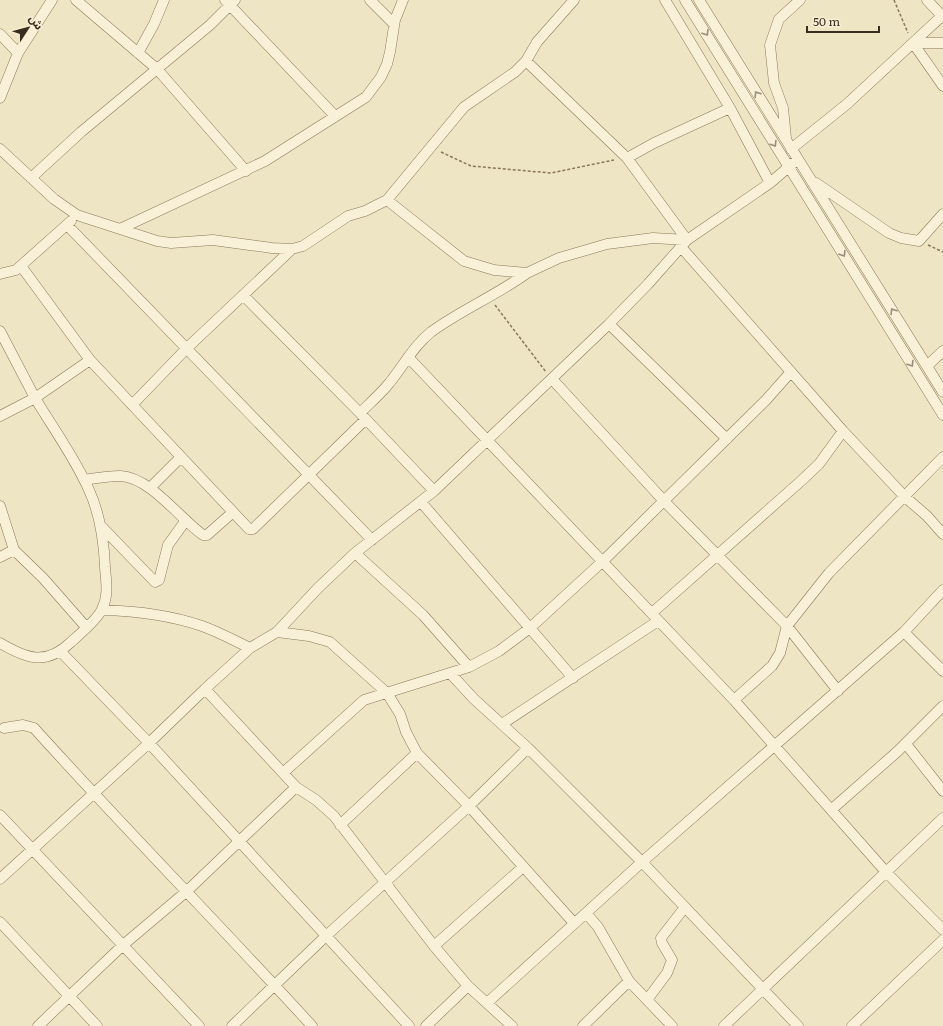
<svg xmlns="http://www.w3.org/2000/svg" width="943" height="1026" viewBox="0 0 943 1026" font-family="Literata,'Noto Sans Arabic',serif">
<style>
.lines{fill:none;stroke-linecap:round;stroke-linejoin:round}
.minor-casing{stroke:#89775a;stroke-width:11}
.path{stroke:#89775a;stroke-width:1.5;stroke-dasharray:3 2;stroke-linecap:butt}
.minor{stroke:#f9f1d7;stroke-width:10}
.oneway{stroke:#998f7a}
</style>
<rect width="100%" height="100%" fill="#eee5c4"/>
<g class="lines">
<defs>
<path id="minor" d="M76,0l81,69 89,102
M225,0l110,116
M370,0l24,24
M665,0l65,108 40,75
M685,0l258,415
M699,0l244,392
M927,0l15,16
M0,34l18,19
M913,43l30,43
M913,43h30
M138,53l16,-29 10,-24
M526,61l101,97 27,-15 76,-35
M0,98l18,-45 34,-53
M786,138l-3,-30 -9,-25 -4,-38 9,-26 21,-19
M0,149l54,50 23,16 80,26 14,2 42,-3 59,8 20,1 11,-3 45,-30 17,-5 22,-11 77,61 30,9 33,3 32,-15 48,-14 46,-6 34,2
M791,149l56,-45 96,-89
M627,158l60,82
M31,178l50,-46 129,-107 25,-25
M816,183l73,50 12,5 18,3 24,-27
M387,200l77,-93 51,-35 11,-11 11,-19 37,-42
M67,225l305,315
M122,228l143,-67 101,-64 15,-20 6,-13 3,-12 5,-32 8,-20
M681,247l162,184 62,66 22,19 16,18
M21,266l69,94 159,169h4l113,-110
M0,274l16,-4 55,-49
M243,295l117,118 74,78
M609,324l118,115
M0,331l35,67 -35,18
M408,357l326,343 152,172 57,58
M927,366l16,-15
M552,379l112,122 123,125 51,65
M132,405l55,-57 105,-99
M360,413c9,-9 18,-17 26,-26 16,-18 26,-40 45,-55 30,-22 66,-37 96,-59
M84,480c12,-2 25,-4 37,-4 30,2 58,42 82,59h4l25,-22
M150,488l31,-31
M421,502l152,176
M0,506l14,44 29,28 43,49
M101,526l54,56 4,-2 9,-35 18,-25
M355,553l68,62 46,52
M0,557l14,-7
M102,610c34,1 68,5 100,16 17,6 33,15 48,22
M652,613l149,-132 18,-17 24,-33
M277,632l32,4 21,6 57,51 13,21 6,18 11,21 52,53 105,117
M904,632l39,39
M0,643c27,16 46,23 71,-1 9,-8 27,-23 31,-33 7,-14 4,-27 3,-42 -1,-25 -5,-53 -16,-77 -14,-32 -36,-62 -54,-92l55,-38
M61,652l88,91 260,283
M450,673l24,26 54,49 114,114 156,164
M205,689l91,98 20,13 18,16 100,130 34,40 44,40
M734,700l38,-34 8,-13 7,-27 42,-53 114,-116
M502,724l156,-103
M4,728l19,-3 11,3c91,101 186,197 278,298
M906,744l37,47
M283,773l81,-73 105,-33 30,-16 31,-23 73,-67 163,-161 24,-27
M831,810l67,-59 45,-45
M0,815l199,211
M340,825l77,-72
M0,879l149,-136 56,-54 45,-41 27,-16 41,-44 37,-35 79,-62 175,-167 39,-40 39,-44 83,-57 28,-24
M586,913l12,14 31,54 43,45
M0,922l97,104
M434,946l89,-79
M647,1000l20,-27 5,-13 -10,-17 -1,-5 24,-31
M487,1003l155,-141 262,-230 39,-42
M38,1026l84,-80 65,-55 109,-104
M232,1026l94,-90 143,-130 59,-58
M426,1026l42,-40
M583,1026l46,-45
M724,1026l219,-208
M852,1026l91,-86"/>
</defs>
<use href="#minor" class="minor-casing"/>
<path class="path" d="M894,0l14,33
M441,152l30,14 80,7 63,-13
M928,245l15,7
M495,305l51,67"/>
<use href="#minor" class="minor"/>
</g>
<defs><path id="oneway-chevron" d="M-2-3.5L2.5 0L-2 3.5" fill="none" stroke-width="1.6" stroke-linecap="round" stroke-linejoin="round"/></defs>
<g class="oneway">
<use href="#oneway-chevron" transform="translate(706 33) rotate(58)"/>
<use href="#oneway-chevron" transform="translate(757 94) rotate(-122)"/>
<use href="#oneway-chevron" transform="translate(774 144) rotate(58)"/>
<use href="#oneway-chevron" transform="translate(843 254) rotate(58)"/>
<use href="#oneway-chevron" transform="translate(893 311) rotate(-122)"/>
<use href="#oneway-chevron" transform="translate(911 364) rotate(58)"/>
</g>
<g transform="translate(28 28) rotate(54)" stroke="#f5eed3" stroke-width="3" paint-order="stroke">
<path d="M0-3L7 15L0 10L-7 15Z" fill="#392d1e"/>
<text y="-6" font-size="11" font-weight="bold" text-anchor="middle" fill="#392d1e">ش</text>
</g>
<path d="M807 26v6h72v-6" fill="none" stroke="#392d1e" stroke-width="2"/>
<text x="813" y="26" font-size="12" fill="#392d1e" stroke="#f5eed3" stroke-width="3" paint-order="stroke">50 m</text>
</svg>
